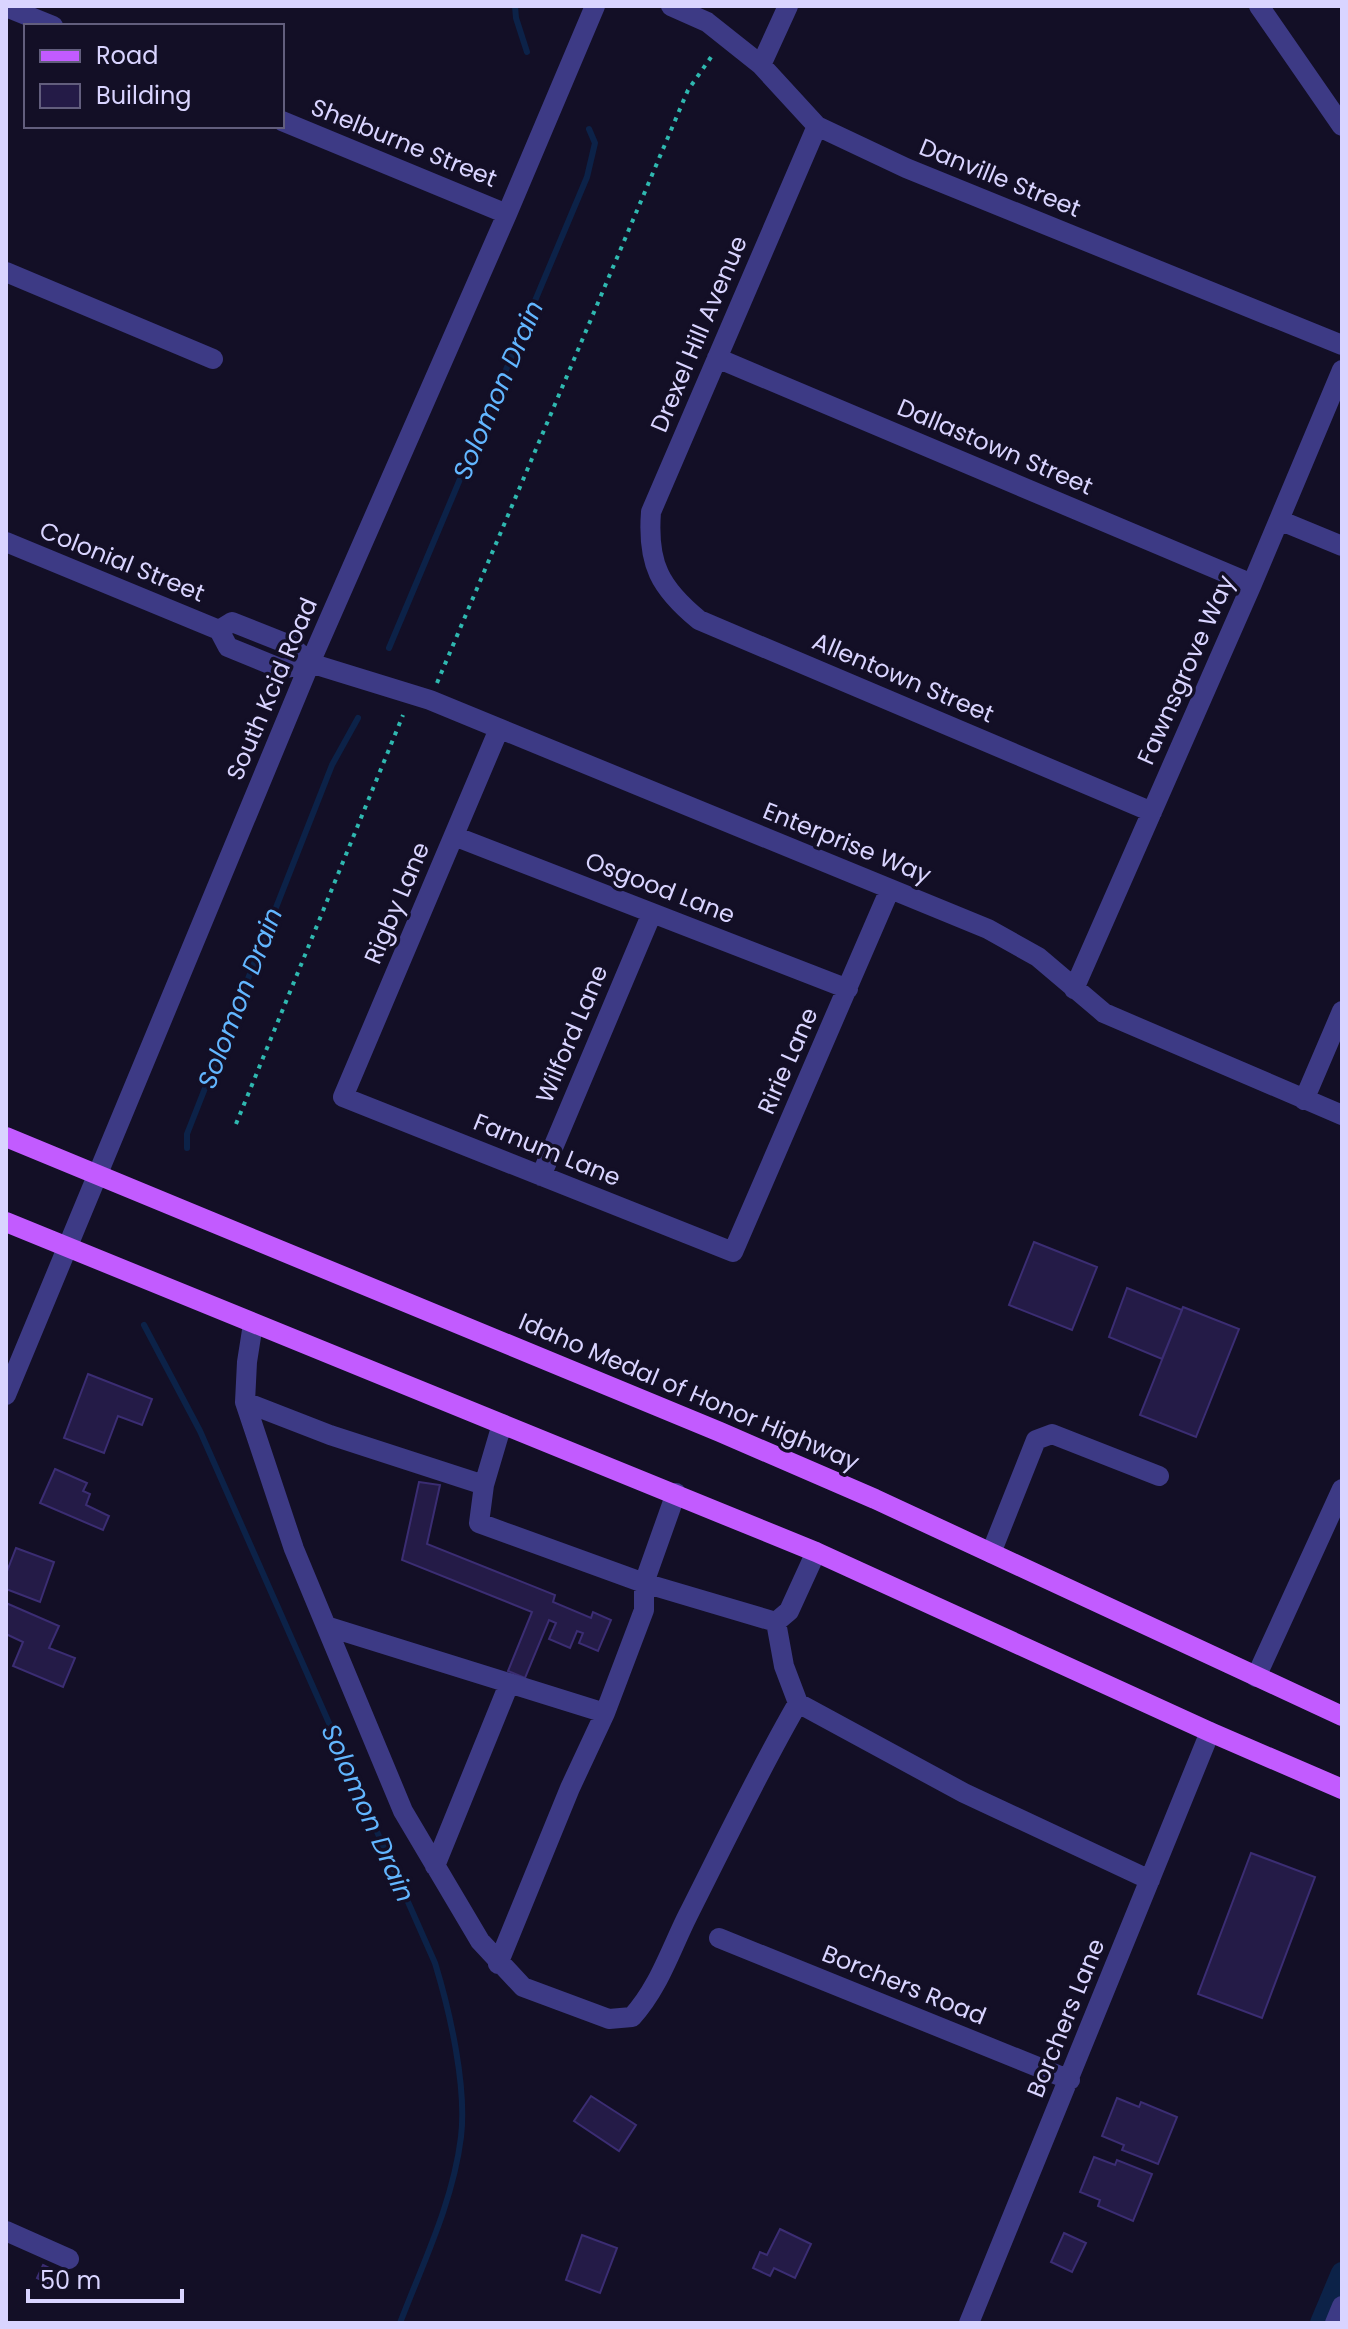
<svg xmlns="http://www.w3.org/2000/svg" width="1348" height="2329" viewBox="0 0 1348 2329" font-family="Poppins,sans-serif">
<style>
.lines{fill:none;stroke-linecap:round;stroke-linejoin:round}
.stream{stroke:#0c2248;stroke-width:6}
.canal{stroke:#0c2248;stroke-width:22}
.building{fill:#241b47;stroke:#3b2d73;stroke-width:2}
.path{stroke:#2fb8b0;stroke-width:4;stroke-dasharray:4 6;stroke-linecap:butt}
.minor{stroke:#3d3a85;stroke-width:20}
.major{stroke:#c25bff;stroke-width:20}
.labels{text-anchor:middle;stroke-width:7;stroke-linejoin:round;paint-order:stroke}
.street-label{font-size:24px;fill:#d9d4ff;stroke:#130f26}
.water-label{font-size:26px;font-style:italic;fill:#62b6ff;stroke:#130f26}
</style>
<rect width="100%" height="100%" fill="#130f26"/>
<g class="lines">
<path class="stream" d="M515,6l1,12 11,34
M389,648l198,-471 8,-34 -6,-14
M187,1148v-14l145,-369 26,-47
M144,1325l56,106 235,532c15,49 32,124 26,174 -8,65 -38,126 -61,186"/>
<path class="canal" d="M1321,2323l21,-50"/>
</g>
<path class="building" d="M1034,1242l63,25 -25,63 -63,-25z
M1127,1288l55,22 -20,49 -53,-22z
M1183,1307l56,22 -43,108 -56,-22z
M88,1374l64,25 -10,26 -24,-9 -14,37 -40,-15z
M55,1469l32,14 -4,8 7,3 -4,11 23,11 -6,14 -63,-27z
M419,1482l21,3 -13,59 128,51 -2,7 38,16 2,-6 18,8 -13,31 -19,-8 4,-10 -6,-2 -7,17 -21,-9 7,-16 -7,-3 -24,58 -17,-7 24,-59 -130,-52z
M16,1548l38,14 -14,40 -34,-13v-15z
M6,1603l53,23 -10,22 26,10 -12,29 -50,-21 10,-24 -17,-8z
M1251,1853l64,24 -53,141 -64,-24z
M591,2096l45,29 -17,26 -45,-30z
M1117,2098l22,9 2,-5 36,15 -19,47 -36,-14 2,-5 -22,-9z
M1094,2157l21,8 2,-5 35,14 -19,47 -35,-15 2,-6 -20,-8z
M780,2229l31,15 -16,34 -21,-10 -4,8 -17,-8 7,-16 7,3z
M1064,2233l22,10 -14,29 -21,-10z
M582,2235l35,13 -17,45 -34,-13z
M43,2265l14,7 -6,13 -14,-7z"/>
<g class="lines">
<path class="path" d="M437,683l251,-593 26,-37
M236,1124l167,-409"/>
<path class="minor" d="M671,6l36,16 54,43 56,61 89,42 436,177
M1259,6l83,120
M6,7l47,19
M761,65l27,-59
M282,121l225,93
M817,126l-166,386c-4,52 9,76 48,108l453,192
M6,272l207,87
M717,358l535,226
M1279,520l63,26
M6,542l213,88
M310,663l-28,6 -54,-22 -9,-17 13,-8 58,23 20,18 120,37 558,229 50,28 66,56 238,102
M499,729l-156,368 390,155 157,-363
M454,836l394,153
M1074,989l178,-405 90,-214
M1304,1100l38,-89
M541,1176l111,-263
M253,1324l-6,38 -2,40 85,33 154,50
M6,1395l304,-732 197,-449 88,-208
M245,1402l49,147 32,77 279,87
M502,1424l-18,61 -5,38 165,60 132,39 13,-11 27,-59
M991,1553l45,-113 16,-6 107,42
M776,1622l8,44 14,37 166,90 186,87
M326,1626l77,185 77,130 43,46 86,32 23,-2c27,-30 38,-66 56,-102 36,-71 70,-143 110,-212
M1256,1677l86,-188
M435,1866l74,-182
M719,1938l351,142
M498,1964l72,-176 35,-75 39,-103v-27l32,-90
M6,2231l63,28
M969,2323l241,-591
M1335,2323l7,-17"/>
<path class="major" d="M6,1137l714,295 155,67 467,217
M6,1222l810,330 394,180 132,57"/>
</g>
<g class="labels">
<g class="street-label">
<text transform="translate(404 143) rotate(22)" y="8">Shelburne Street</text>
<text transform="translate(1000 178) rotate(22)" y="8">Danville Street</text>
<text transform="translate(699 334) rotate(-67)" y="8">Drexel Hill Avenue</text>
<text transform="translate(995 447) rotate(23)" y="8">Dallastown Street</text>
<text transform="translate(122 562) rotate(22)" y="8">Colonial Street</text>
<text transform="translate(1186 670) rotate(-66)" y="8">Fawnsgrove Way</text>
<text transform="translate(903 678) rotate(23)" y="8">Allentown Street</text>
<text transform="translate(272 689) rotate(-67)" y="8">South Kcid Road</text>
<text transform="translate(847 843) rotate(22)" y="8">Enterprise Way</text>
<text transform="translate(660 888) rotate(21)" y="8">Osgood Lane</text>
<text transform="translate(397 903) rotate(-67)" y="8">Rigby Lane</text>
<text transform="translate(572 1034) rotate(-67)" y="8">Wilford Lane</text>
<text transform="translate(788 1061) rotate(-66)" y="8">Ririe Lane</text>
<text transform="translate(547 1150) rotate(22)" y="8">Farnum Lane</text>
<text transform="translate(689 1392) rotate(23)" y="8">Idaho Medal of Honor Highway</text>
<text transform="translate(904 1985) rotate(22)" y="8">Borchers Road</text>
<text transform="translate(1066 2018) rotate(-68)" y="8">Borchers Lane</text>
</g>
<g class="water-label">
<text transform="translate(498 390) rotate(-67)" y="9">Solomon Drain</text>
<text transform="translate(240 998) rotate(-69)" y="9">Solomon Drain</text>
<text transform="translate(368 1813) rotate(66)" y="9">Solomon Drain</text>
</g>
</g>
<rect width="1348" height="2329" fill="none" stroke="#d9d4ff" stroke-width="16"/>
<rect x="24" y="24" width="260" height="104" fill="#130f26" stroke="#625e7d" stroke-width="2"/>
<rect x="40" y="50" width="40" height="12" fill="#c25bff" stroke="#625e7d" stroke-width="2"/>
<text x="96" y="64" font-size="24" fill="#d9d4ff">Road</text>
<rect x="40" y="84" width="40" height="24" fill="#241b47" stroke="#625e7d" stroke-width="2"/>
<text x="96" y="104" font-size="24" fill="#d9d4ff">Building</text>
<path d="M28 2289v12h154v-12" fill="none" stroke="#d9d4ff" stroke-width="4"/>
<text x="40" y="2289" font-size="24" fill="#d9d4ff" stroke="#130f26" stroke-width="6" paint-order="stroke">50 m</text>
</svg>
